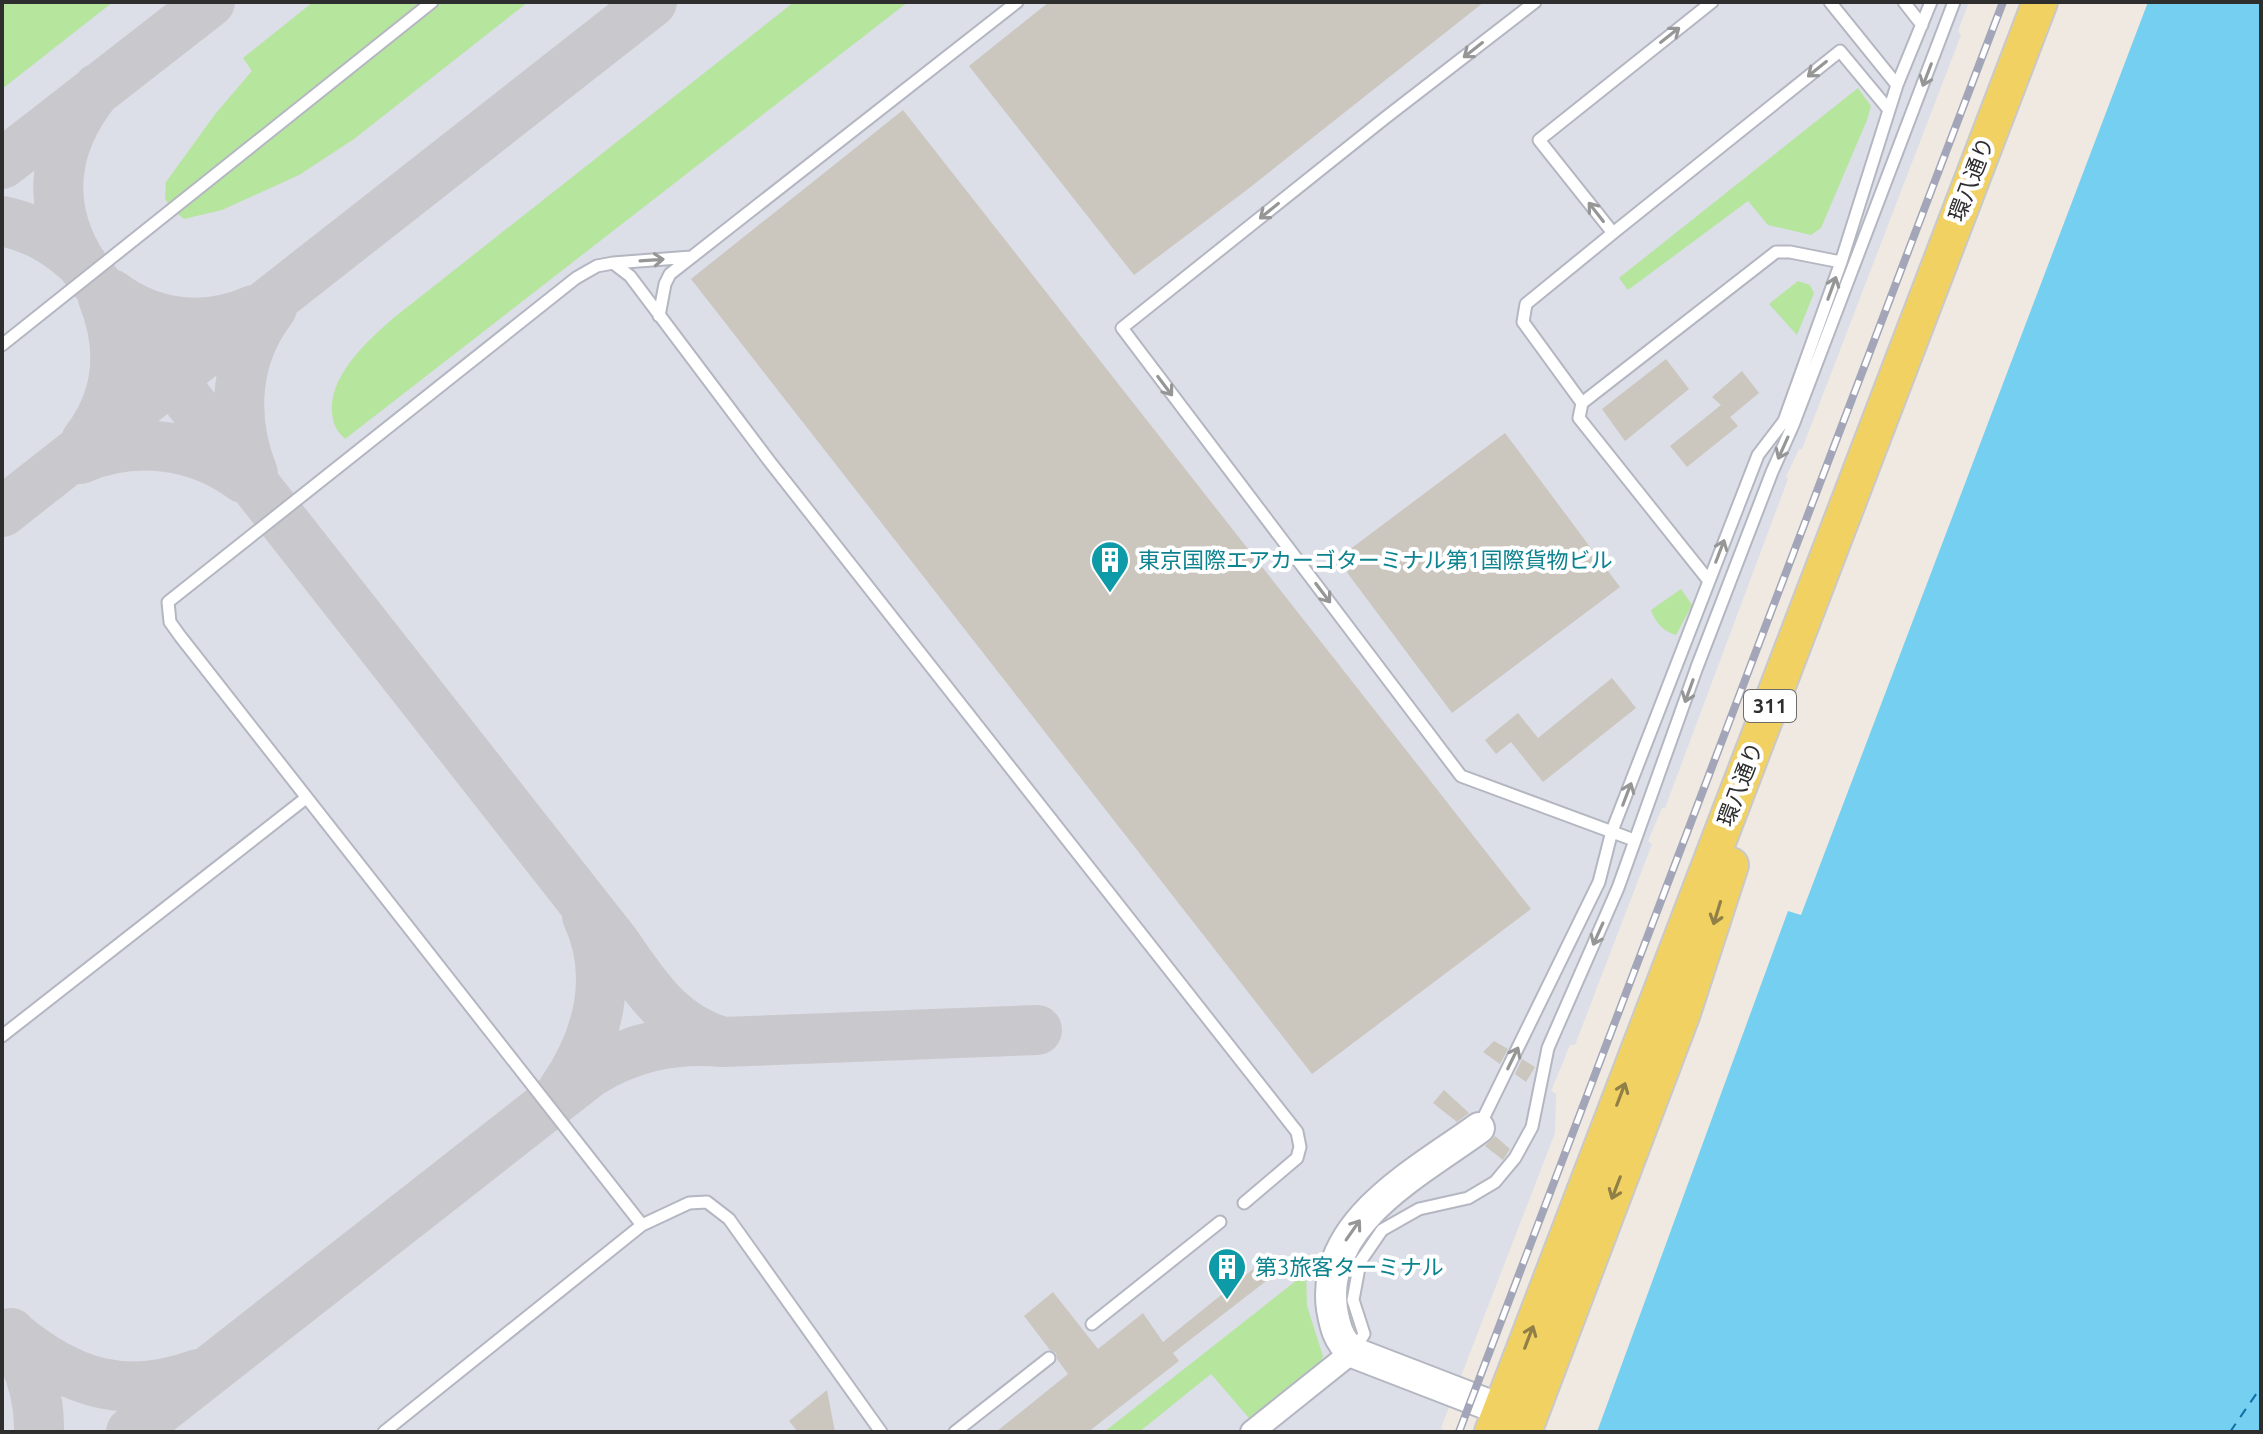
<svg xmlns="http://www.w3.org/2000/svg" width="2263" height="1434" viewBox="0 0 2263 1434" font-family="Ubuntu,'Noto Sans JP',sans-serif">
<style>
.airport{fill:#dcdee8}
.green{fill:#b6e59e}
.water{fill:#75cff0}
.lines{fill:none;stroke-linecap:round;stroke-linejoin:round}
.ferry{stroke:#0d6fa3;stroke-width:2;stroke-dasharray:10 8;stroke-linecap:butt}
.taxiway{stroke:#c9c8cc;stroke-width:50}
.building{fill:#cbc7bf}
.lane-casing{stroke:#b4b7c1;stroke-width:15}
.street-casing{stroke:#b4b7c1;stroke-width:26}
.secondary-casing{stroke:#b4b7c1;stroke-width:34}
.primary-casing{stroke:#c9c9c9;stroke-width:38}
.lane{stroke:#fff;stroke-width:11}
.street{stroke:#fff;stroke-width:22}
.secondary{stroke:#fff;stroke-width:30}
.primary{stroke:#f2d163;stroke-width:34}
.rail-casing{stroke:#a3a6b8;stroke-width:8}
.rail{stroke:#fff;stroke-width:5;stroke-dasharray:15;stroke-linecap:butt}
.oneway{stroke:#969696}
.oneway2{stroke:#908048}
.labels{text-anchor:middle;stroke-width:8;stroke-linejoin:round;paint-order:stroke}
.shield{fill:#fff;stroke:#6d6d6d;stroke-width:2}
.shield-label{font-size:20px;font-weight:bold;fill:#2e2e2e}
.street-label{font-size:22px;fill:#2e2e2e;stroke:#fff}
.culture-label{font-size:22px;fill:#0d838f;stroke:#fff;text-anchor:start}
</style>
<rect width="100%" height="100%" fill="#efe9e1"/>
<path class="airport" d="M2,2h1967l-11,29 3,4 -159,414h-3l-13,28 2,2 -123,329h-3l-14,33 4,3 -77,201h-5l-19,46 5,3 -1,39 -114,295 7,4h-1446z"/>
<path class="green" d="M2,2h111l-111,87z
M313,2h215l-174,137 -55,36 -77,35 -38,9 -10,-8 -9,-12 1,-17 50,-69 36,-42 -9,-13z
M794,2h114l-563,437c-4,-4 -10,-11 -11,-16 -13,-42 34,-83 62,-107z
M1858,88l13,18 -4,14 -46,108 -10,7 -43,-10 -20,-24 -120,89 -9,-12z
M1798,281l12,4 4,8 -17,42 -28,-31z
M1681,589l11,16 -16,30c-12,-3 -21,-13 -25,-25z
M1306,1273l1,33 16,50 -5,12 -69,50 -38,-44 -72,58h-35z"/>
<path class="water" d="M2148,2h113v1430h-664l191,-521 13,4z"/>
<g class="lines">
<path class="ferry" d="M2230,1432l31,-45"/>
<path class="taxiway" d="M98,88c-45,55 -54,117 -15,178l532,677c31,44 53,82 107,99
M2,164l208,-162
M2,221c33,7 57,21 81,44
M111,294c43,32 95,37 143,16
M86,441c33,-43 37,-93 17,-143
M80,459c53,-23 116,-16 163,19
M253,474c-22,-56 -19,-117 19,-166
M2,512l650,-510
M563,1090c35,-51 52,-114 24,-174
M11,1333c18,31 29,63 28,99
M12,1335c58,48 113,66 186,39
M131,1432l458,-359c42,-26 84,-35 133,-31l315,-12"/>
</g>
<path class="building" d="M1049,2h435l-236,187 -114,86 -165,-209z
M903,110l628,799 -219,165 -621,-795z
M1666,359l23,30 -64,52 -23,-32z
M1742,371l17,22 -29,24 8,9 -51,41 -17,-21 51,-41 -9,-8z
M1505,433l115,154 -168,126 -115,-154z
M1612,678l24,30 -93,74 -32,-40 -15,12 -11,-14 33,-27 20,25z
M1494,1041l14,8 -8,15 -17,-12z
M1522,1059l13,8 -9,15 -11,-8z
M1444,1090l25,23 -12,9 -24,-19z
M1495,1136l15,13 -7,11 -18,-14z
M1268,1257l11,14 -106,82 6,8 -91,71h-92l72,-58 -11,-15 -1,-6 -6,-3 -26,-34 29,-24 45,57 45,-36 20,29z
M827,1390l8,42h-37l-9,-11z"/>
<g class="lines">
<defs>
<path id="lane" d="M1535,2l-150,116 -263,210 339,448 173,64
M1712,2l-173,138 74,93 227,-182 49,59
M1830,2l67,83
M1904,2l18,23
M613,263l17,13 140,186 527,670 3,15 -3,11 -53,45
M659,316l6,-32 5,-10 347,-272
M2,345l430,-343
M1582,403l-59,-81 3,-18 87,-71
M1709,581l-130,-163 3,-15 194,-151h14l51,10
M2,1036l304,-238
M1479,1127l120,-245 13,-51 146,-376 26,-34 57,-159 56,-177 34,-83
M642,1225l-462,-589 -10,-14 -2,-20 408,-324 21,-12 16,-3 78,-6
M1092,1324l128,-102
M1353,1352l11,-18 -11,-34 7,-38 22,-32 37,-21 49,-11 27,-16 20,-24 17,-31 16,-79 70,-160 79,-221 75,-195 21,-47 161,-423
M384,1432l258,-207 47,-22 18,-1 22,17 152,213
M955,1432l94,-74"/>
<path id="street" d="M1252,1432l100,-80"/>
<path id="secondary" d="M1479,1128c-60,44 -159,94 -147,181 3,17 6,31 20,43l171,66"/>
<path id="primary" d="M1492,1432l548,-1430
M1524,1432l159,-419 48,-148"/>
</defs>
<use href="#lane" class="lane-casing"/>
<use href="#street" class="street-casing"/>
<use href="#secondary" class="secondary-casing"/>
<use href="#primary" class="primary-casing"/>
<use href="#lane" class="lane"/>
<use href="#street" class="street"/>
<use href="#secondary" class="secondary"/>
<use href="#primary" class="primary"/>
<defs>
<path id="rail" d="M1459,1432l544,-1430"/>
</defs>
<use href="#rail" class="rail-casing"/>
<use href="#rail" class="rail"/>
</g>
<defs><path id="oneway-shaft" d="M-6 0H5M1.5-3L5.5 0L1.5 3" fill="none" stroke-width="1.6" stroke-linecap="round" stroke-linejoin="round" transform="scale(2)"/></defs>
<g class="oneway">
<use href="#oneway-shaft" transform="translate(1670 35) rotate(-38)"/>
<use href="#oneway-shaft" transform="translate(1473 50) rotate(142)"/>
<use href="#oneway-shaft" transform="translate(1817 69) rotate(141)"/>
<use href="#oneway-shaft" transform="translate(1927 75) rotate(111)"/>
<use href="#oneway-shaft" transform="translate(1269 211) rotate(141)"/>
<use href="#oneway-shaft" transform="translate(1596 212) rotate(-128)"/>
<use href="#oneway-shaft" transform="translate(652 260) rotate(-4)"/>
<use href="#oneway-shaft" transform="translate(1832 288) rotate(-70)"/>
<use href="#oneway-shaft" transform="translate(1165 386) rotate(53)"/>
<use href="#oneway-shaft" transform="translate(1783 448) rotate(114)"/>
<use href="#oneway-shaft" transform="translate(1720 551) rotate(-69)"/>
<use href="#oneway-shaft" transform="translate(1323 593) rotate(53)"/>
<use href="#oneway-shaft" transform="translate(1689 691) rotate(110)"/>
<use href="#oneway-shaft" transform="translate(1627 794) rotate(-69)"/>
<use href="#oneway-shaft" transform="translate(1598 934) rotate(114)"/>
<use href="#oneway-shaft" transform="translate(1513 1058) rotate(-64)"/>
<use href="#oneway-shaft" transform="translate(1353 1230) rotate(-55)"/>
</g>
<g class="oneway2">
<use href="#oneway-shaft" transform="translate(1717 913) rotate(107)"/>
<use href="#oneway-shaft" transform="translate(1621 1094) rotate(-69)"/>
<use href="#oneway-shaft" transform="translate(1616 1188) rotate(111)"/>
<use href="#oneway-shaft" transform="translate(1529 1337) rotate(-69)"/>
</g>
<defs>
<symbol id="building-pin" viewBox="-11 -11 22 30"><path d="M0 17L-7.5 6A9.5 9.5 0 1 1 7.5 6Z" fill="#0f9aa8" stroke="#fff"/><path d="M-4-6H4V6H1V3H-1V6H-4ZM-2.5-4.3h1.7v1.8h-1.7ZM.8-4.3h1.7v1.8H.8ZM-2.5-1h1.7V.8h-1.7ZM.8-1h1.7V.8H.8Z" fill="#fff"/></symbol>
</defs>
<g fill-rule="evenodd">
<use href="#building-pin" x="1088" y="538" width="44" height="60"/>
<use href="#building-pin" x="1205" y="1245" width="44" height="60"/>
</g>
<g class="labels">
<rect class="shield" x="1744" y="690" width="52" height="32" rx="6"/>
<g class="shield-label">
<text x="1770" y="713">311</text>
</g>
<g class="street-label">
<text transform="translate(1971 179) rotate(-69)" y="8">環八通り</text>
<text transform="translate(1740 784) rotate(-69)" y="8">環八通り</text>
</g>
<g class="culture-label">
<text x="1138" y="568">東京国際エアカーゴターミナル第1国際貨物ビル</text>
<text x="1255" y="1275">第3旅客ターミナル</text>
</g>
</g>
<rect width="2263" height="1434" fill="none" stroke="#2e2e2e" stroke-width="8"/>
</svg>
